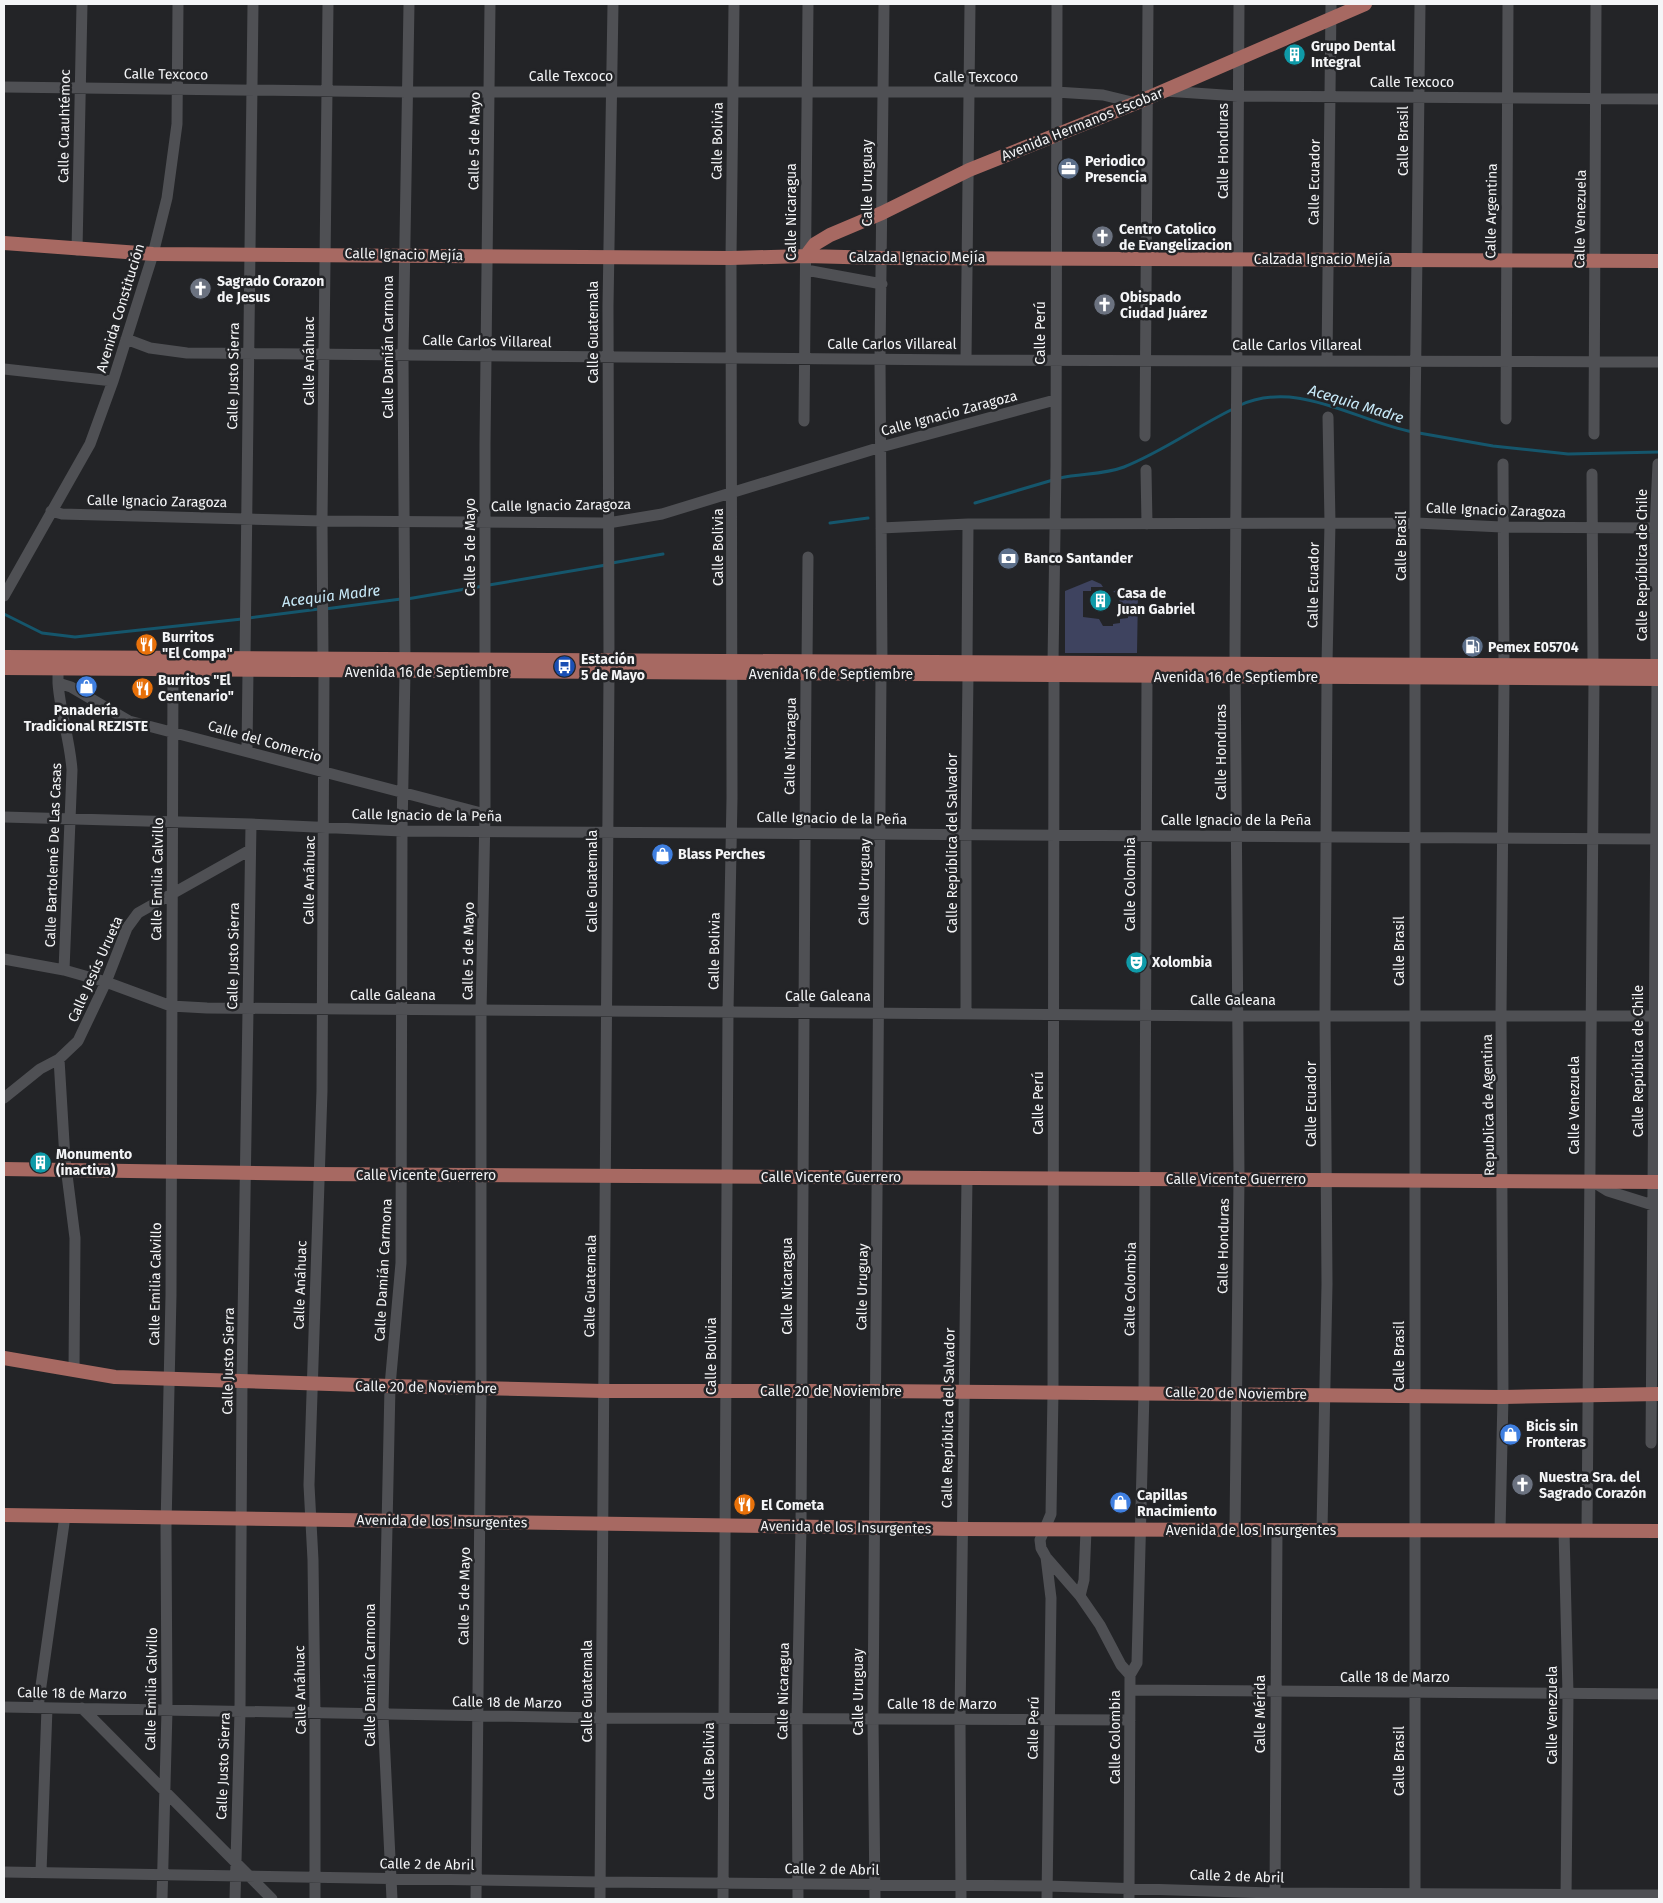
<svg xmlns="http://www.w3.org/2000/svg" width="1663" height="1903" viewBox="0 0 1663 1903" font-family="'Fira Sans',sans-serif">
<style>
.green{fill:#3e435f}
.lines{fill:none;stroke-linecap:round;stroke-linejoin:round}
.stream{stroke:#15566c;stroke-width:3}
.minor{stroke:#4f5054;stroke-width:11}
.major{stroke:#a76962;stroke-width:14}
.labels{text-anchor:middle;stroke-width:5;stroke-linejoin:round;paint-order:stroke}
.poi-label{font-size:14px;font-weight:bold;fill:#f4f5f7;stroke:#232427;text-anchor:start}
.street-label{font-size:14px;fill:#f4f5f7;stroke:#232427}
.water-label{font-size:15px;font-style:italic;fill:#c8eaf9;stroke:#232427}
</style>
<rect width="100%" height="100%" fill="#232427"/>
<path class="green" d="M1092,580l9,4 2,3h-12v4h-8v26l16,2 4,7h10v-2l7,-1v-4l8,-1v-8h-8l-1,-17 -6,-1 6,-4 19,6 -1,59h-72v-62z"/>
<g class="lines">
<path class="stream" d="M1238,406c59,-28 117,15 175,26
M1419,433l74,13 75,8 91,-2
M1060,478c21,-5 43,-3 64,-11 38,-15 72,-40 109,-58
M975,503l78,-23
M830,523l38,-5
M612,563l51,-9
M489,585l117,-20
M407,599l76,-13
M325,609l76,-10
M4,614l38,19 33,4 167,-18
M249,618l70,-9"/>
<path class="minor" d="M4,87l403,5h649l47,3 33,8
M1165,91l73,5 421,3
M77,250l5,-246
M806,270l76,14
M126,339l24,9 37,5 779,7 693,2
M966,360l4,-356
M1327,361l4,-357
M4,369l109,12
M1506,419l2,-415
M804,421l4,-417
M1594,434l2,-430
M1145,436l3,-432
M1503,464l1,200
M1146,470l1,54
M1592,474l1,191
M51,511l11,3 260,7 286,2 54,-9 219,-67 174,-47
M881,528l87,-4 448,-1 86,4 157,1
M4,596l86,-152 23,-63 40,-127 14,-56 10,-74 1,-120
M245,659l8,-655
M323,659l-1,-138 6,-517
M405,660l-2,-304 6,-352
M609,660l-1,-354 5,-302
M807,662l1,-105
M882,662l-2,-303 4,-355
M967,663l1,-139
M1053,663l3,-198 1,-461
M1327,663l3,-140 -2,-106
M1656,666l-1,-138 3,-64
M58,668v15l13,4 58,34 356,93
M1054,676l-1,716 -2,122 -11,26 1,8 5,9 34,39 20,29 21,40 9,10
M58,683c2,29 12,57 14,87l-8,200
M247,750l1,-79
M4,817l247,7 151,7 1257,8
M4,959l60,11 42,12 65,24 36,2 1030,8h422
M966,1012v-178l2,-159
M59,1059l6,100 10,79 -1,133
M4,1098l36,-29 19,-10 19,-18 28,-59 21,-54 11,-15 112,-63
M1595,1183l13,8 51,16
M1651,1443l6,-764
M1235,1529l4,-350 -4,-527 4,-648
M1322,1530l5,-246 -2,-269 2,-338
M1500,1530l3,-133 -2,-382 3,-336
M1564,1531l4,163 -2,205
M1587,1531l7,-852
M1046,1557l5,41 -4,301
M1080,1596l4,-16 2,-50
M1130,1690l529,4
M4,1707l599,11 527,2
M38,1707l27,-191
M82,1708l190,191
M4,1872l596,10 447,4 228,7 384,2
M41,1872l6,-164
M162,1899l5,-189 -1,-183 5,-232 2,-626
M235,1899l5,-188 2,-329 9,-558
M315,1899v-185l-2,-154 -4,-75 13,-394 2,-420
M392,1899l-9,-184 7,-329 11,-123 1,-432 3,-159
M476,1899l5,-511v-377l4,-197v-370l5,-440
M600,1899l9,-1226
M723,1899l5,-888 4,-213 -1,-540 3,-254
M798,1899l-1,-180 4,-192 5,-853
M875,1899l-2,-180 8,-1045
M961,1899l-1,-180 7,-541
M1129,1899l1,-224 7,-12 7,-271 3,-716
M1275,1899l2,-370
M1415,1899v-1479l5,-416"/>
<path class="major" d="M4,243l149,11 578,4 75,-2 76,2 777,3
M806,256l9,-12 15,-9 52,-22 87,-43 167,-67 229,-99
M4,657l1655,9
M4,668l1655,11
M4,1169l315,5 1340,8
M4,1358l111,19 275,9 214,5h272l627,6 156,-3
M4,1515l958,14 697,2"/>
</g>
<defs>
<symbol id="building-disc" viewBox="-11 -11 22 22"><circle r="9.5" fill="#0f9aa8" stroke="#232427"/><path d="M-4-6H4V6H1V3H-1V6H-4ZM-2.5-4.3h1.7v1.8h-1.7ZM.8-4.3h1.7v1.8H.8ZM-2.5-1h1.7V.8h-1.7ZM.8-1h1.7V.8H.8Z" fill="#fff"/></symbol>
<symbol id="office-disc" viewBox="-11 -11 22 22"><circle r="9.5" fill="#5c6f8a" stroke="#232427"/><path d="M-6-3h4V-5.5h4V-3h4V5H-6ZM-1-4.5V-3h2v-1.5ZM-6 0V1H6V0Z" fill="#fff"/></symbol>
<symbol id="church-disc" viewBox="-11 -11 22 22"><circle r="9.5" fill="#6b7280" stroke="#232427"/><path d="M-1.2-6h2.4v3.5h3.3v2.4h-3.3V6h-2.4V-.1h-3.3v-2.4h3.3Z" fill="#fff"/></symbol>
<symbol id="bank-disc" viewBox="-11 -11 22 22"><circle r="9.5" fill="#5c6f8a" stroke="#232427"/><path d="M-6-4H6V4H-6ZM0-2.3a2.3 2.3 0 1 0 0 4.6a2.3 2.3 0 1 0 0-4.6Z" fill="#fff"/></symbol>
<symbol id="restaurant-disc" viewBox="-11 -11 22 22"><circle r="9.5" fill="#e8710a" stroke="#232427"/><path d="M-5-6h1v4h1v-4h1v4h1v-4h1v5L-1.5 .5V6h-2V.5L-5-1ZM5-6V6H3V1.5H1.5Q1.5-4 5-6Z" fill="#fff"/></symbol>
<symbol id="fuel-disc" viewBox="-11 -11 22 22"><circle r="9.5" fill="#5c6f8a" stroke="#232427"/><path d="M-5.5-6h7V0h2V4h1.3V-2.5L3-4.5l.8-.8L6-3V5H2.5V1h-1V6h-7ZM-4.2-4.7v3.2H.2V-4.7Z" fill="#fff"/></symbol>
<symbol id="bus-disc" viewBox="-11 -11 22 22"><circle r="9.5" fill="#1a4fb4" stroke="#232427"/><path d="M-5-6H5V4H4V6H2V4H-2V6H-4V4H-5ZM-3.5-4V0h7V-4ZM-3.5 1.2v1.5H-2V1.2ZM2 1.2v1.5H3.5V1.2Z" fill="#fff"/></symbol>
<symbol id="shop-disc" viewBox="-11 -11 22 22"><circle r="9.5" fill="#3f7fe0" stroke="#232427"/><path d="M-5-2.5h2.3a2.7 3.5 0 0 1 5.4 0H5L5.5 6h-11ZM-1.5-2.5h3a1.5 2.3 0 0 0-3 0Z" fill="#fff"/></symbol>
<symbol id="theatre-disc" viewBox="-11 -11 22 22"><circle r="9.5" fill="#0f9aa8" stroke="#232427"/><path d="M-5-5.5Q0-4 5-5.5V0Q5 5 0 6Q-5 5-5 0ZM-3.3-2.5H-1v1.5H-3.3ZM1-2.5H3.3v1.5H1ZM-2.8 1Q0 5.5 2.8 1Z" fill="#fff"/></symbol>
</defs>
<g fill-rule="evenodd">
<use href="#building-disc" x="1282" y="42" width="25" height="25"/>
<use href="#office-disc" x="1056" y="156" width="25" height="25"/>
<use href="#church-disc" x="1090" y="224" width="25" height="25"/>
<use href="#church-disc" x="188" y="276" width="25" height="25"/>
<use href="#church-disc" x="1092" y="292" width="25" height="25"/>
<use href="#bank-disc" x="996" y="546" width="25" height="25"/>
<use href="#building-disc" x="1088" y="588" width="25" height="25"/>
<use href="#restaurant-disc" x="134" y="632" width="25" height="25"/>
<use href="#fuel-disc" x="1460" y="634" width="25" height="25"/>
<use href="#bus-disc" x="552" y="654" width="25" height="25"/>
<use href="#shop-disc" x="74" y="674" width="25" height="25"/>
<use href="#restaurant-disc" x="130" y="676" width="25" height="25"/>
<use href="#shop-disc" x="650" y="842" width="25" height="25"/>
<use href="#theatre-disc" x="1124" y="950" width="25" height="25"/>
<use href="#building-disc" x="28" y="1150" width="25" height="25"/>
<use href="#shop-disc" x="1498" y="1422" width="25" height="25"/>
<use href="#church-disc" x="1510" y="1472" width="25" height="25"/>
<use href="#shop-disc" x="1108" y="1490" width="25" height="25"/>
<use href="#restaurant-disc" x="732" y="1492" width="25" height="25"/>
</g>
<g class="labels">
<g class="poi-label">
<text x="1311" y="51">Grupo Dental<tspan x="1311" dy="16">Integral</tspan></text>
<text x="1085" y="166">Periodico<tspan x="1085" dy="16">Presencia</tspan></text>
<text x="1119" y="234">Centro Catolico<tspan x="1119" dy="16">de Evangelizacion</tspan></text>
<text x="217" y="286">Sagrado Corazon<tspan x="217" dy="16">de Jesus</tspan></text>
<text x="1120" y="302">Obispado<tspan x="1120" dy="16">Ciudad Juárez</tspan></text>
<text x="1024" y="563">Banco Santander</text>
<text x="1117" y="598">Casa de<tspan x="1117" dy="16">Juan Gabriel</tspan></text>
<text x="162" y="642">Burritos<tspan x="162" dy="16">"El Compa"</tspan></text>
<text x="1488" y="652">Pemex E05704</text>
<text x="581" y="664">Estación<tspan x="581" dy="16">5 de Mayo</tspan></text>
<text x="158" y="685">Burritos "El<tspan x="158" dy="16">Centenario"</tspan></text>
<text x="86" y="715" text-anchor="middle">Panadería<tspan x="86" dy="16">Tradicional REZISTE</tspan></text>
<text x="678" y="859">Blass Perches</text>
<text x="1152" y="967">Xolombia</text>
<text x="56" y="1159">Monumento<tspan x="56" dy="16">(inactiva)</tspan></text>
<text x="1526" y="1431">Bicis sin<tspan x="1526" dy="16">Fronteras</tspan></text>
<text x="1539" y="1482">Nuestra Sra. del<tspan x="1539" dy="16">Sagrado Corazón</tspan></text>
<text x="1137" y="1500">Capillas<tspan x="1137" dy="16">Rnacimiento</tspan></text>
<text x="761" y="1510">El Cometa</text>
</g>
<g class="street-label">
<text transform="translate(166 74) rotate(1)" y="5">Calle Texcoco</text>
<text x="571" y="81">Calle Texcoco</text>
<text x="976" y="82">Calle Texcoco</text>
<text x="1412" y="87">Calle Texcoco</text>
<text transform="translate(1082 124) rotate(-22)" y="5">Avenida Hermanos Escobar</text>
<text transform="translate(64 126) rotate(-89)" y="5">Calle Cuauhtémoc</text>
<text transform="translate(474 141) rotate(-89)" y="5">Calle 5 de Mayo</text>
<text transform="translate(717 141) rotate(-89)" y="5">Calle Bolivia</text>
<text transform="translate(1403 141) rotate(-90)" y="5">Calle Brasil</text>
<text transform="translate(1223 151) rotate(-90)" y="5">Calle Honduras</text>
<text transform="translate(1314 182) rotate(-89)" y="5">Calle Ecuador</text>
<text transform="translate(867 183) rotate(-90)" y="5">Calle Uruguay</text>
<text transform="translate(1491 211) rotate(-89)" y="5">Calle Argentina</text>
<text transform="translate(791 212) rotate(-90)" y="5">Calle Nicaragua</text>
<text transform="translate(1580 219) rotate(-89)" y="5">Calle Venezuela</text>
<text transform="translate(404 254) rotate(1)" y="5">Calle Ignacio Mejía</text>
<text x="917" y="262">Calzada Ignacio Mejía</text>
<text x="1322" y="264">Calzada Ignacio Mejía</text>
<text transform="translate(120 308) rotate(-73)" y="5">Avenida Constitución</text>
<text transform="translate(593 332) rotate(-90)" y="5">Calle Guatemala</text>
<text transform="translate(1040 333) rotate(-90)" y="5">Calle Perú</text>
<text transform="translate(487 341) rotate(1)" y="5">Calle Carlos Villareal</text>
<text x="892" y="349">Calle Carlos Villareal</text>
<text x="1297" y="350">Calle Carlos Villareal</text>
<text transform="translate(388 347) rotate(-90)" y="5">Calle Damián Carmona</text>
<text transform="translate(309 361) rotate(-90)" y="5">Calle Anáhuac</text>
<text transform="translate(233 376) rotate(-89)" y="5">Calle Justo Sierra</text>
<text transform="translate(949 413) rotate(-15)" y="5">Calle Ignacio Zaragoza</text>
<text transform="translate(157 501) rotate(1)" y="5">Calle Ignacio Zaragoza</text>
<text transform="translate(561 505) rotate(-1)" y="5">Calle Ignacio Zaragoza</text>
<text transform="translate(1496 510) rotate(2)" y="5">Calle Ignacio Zaragoza</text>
<text transform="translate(1401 546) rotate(-90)" y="5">Calle Brasil</text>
<text transform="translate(470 547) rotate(-90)" y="5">Calle 5 de Mayo</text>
<text transform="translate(718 547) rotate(-90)" y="5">Calle Bolivia</text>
<text transform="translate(1642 565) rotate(-90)" y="5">Calle República de Chile</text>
<text transform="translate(1313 585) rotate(-89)" y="5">Calle Ecuador</text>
<text x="427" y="677">Avenida 16 de Septiembre</text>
<text x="831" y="679">Avenida 16 de Septiembre</text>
<text x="1236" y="682">Avenida 16 de Septiembre</text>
<text transform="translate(265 741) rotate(16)" y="5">Calle del Comercio</text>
<text transform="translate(790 746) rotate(-89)" y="5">Calle Nicaragua</text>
<text transform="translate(1221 752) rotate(-90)" y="5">Calle Honduras</text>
<text transform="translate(427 815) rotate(1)" y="5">Calle Ignacio de la Peña</text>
<text transform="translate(832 818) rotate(1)" y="5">Calle Ignacio de la Peña</text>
<text x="1236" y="825">Calle Ignacio de la Peña</text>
<text transform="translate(952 843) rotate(-90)" y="5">Calle República del Salvador</text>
<text transform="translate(53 855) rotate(-88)" y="5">Calle Bartolemé De Las Casas</text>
<text transform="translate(157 879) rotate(-89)" y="5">Calle Emilia Calvillo</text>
<text transform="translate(309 880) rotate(-89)" y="5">Calle Anáhuac</text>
<text transform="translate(592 881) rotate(-90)" y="5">Calle Guatemala</text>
<text transform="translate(864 882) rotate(-89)" y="5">Calle Uruguay</text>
<text transform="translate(1130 884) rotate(-90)" y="5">Calle Colombia</text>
<text transform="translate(468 951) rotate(-89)" y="5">Calle 5 de Mayo</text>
<text transform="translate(714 951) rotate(-89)" y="5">Calle Bolivia</text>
<text transform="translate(1399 951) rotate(-90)" y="5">Calle Brasil</text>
<text transform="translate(233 956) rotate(-89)" y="5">Calle Justo Sierra</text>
<text transform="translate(95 969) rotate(-66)" y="5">Calle Jesús Urueta</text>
<text x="393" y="1000">Calle Galeana</text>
<text x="828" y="1001">Calle Galeana</text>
<text x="1233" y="1005">Calle Galeana</text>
<text transform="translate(1638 1061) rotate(-90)" y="5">Calle República de Chile</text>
<text transform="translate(1038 1103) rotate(-90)" y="5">Calle Perú</text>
<text transform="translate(1311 1104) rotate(-90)" y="5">Calle Ecuador</text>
<text transform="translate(1488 1105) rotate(-91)" y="5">Republica de Agentina</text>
<text transform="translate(1574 1105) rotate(-90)" y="5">Calle Venezuela</text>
<text x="426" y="1180">Calle Vicente Guerrero</text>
<text x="831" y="1182">Calle Vicente Guerrero</text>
<text x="1236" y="1184">Calle Vicente Guerrero</text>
<text transform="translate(1223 1246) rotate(-89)" y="5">Calle Honduras</text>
<text transform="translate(383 1270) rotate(-87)" y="5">Calle Damián Carmona</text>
<text transform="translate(155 1284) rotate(-89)" y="5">Calle Emilia Calvillo</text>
<text transform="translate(300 1285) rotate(-88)" y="5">Calle Anáhuac</text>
<text transform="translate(590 1286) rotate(-89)" y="5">Calle Guatemala</text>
<text transform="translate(787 1286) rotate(-90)" y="5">Calle Nicaragua</text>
<text transform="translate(862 1287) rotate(-89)" y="5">Calle Uruguay</text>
<text transform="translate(1130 1289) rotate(-89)" y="5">Calle Colombia</text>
<text transform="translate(711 1356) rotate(-90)" y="5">Calle Bolivia</text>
<text transform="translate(1399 1356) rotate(-90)" y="5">Calle Brasil</text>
<text transform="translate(228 1361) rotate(-89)" y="5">Calle Justo Sierra</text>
<text transform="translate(426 1387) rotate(1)" y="5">Calle 20 de Noviembre</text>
<text x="831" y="1396">Calle 20 de Noviembre</text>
<text transform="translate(1236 1393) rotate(1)" y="5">Calle 20 de Noviembre</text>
<text transform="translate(948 1418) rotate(-89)" y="5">Calle República del Salvador</text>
<text transform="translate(442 1521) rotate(1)" y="5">Avenida de los Insurgentes</text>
<text transform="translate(846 1527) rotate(1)" y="5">Avenida de los Insurgentes</text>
<text x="1251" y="1535">Avenida de los Insurgentes</text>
<text transform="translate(464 1596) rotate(-89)" y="5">Calle 5 de Mayo</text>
<text transform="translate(370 1675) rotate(-90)" y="5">Calle Damián Carmona</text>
<text x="1395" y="1682">Calle 18 de Marzo</text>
<text transform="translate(151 1689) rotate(-89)" y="5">Calle Emilia Calvillo</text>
<text transform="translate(300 1690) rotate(-91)" y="5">Calle Anáhuac</text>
<text transform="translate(587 1691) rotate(-90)" y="5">Calle Guatemala</text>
<text transform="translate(783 1691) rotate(-89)" y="5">Calle Nicaragua</text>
<text transform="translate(858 1692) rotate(-90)" y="5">Calle Uruguay</text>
<text transform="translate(72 1693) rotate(1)" y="5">Calle 18 de Marzo</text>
<text transform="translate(507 1702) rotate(1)" y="5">Calle 18 de Marzo</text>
<text x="942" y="1709">Calle 18 de Marzo</text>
<text transform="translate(1260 1714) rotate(-90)" y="5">Calle Mérida</text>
<text transform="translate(1552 1715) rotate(-90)" y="5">Calle Venezuela</text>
<text transform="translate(1033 1728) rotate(-89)" y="5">Calle Perú</text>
<text transform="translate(1115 1737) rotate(-90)" y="5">Calle Colombia</text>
<text transform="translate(709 1761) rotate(-90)" y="5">Calle Bolivia</text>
<text transform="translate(1399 1761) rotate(-90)" y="5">Calle Brasil</text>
<text transform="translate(223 1766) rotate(-88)" y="5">Calle Justo Sierra</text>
<text transform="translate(427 1864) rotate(1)" y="5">Calle 2 de Abril</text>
<text transform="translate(832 1869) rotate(1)" y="5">Calle 2 de Abril</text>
<text transform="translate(1237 1876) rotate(2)" y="5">Calle 2 de Abril</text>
</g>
<g class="water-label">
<text transform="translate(1356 404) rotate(17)" y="5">Acequia Madre</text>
<text transform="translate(331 596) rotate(-7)" y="5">Acequia Madre</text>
</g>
</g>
<rect width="1663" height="1903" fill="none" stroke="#f4f5f7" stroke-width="10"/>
</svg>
